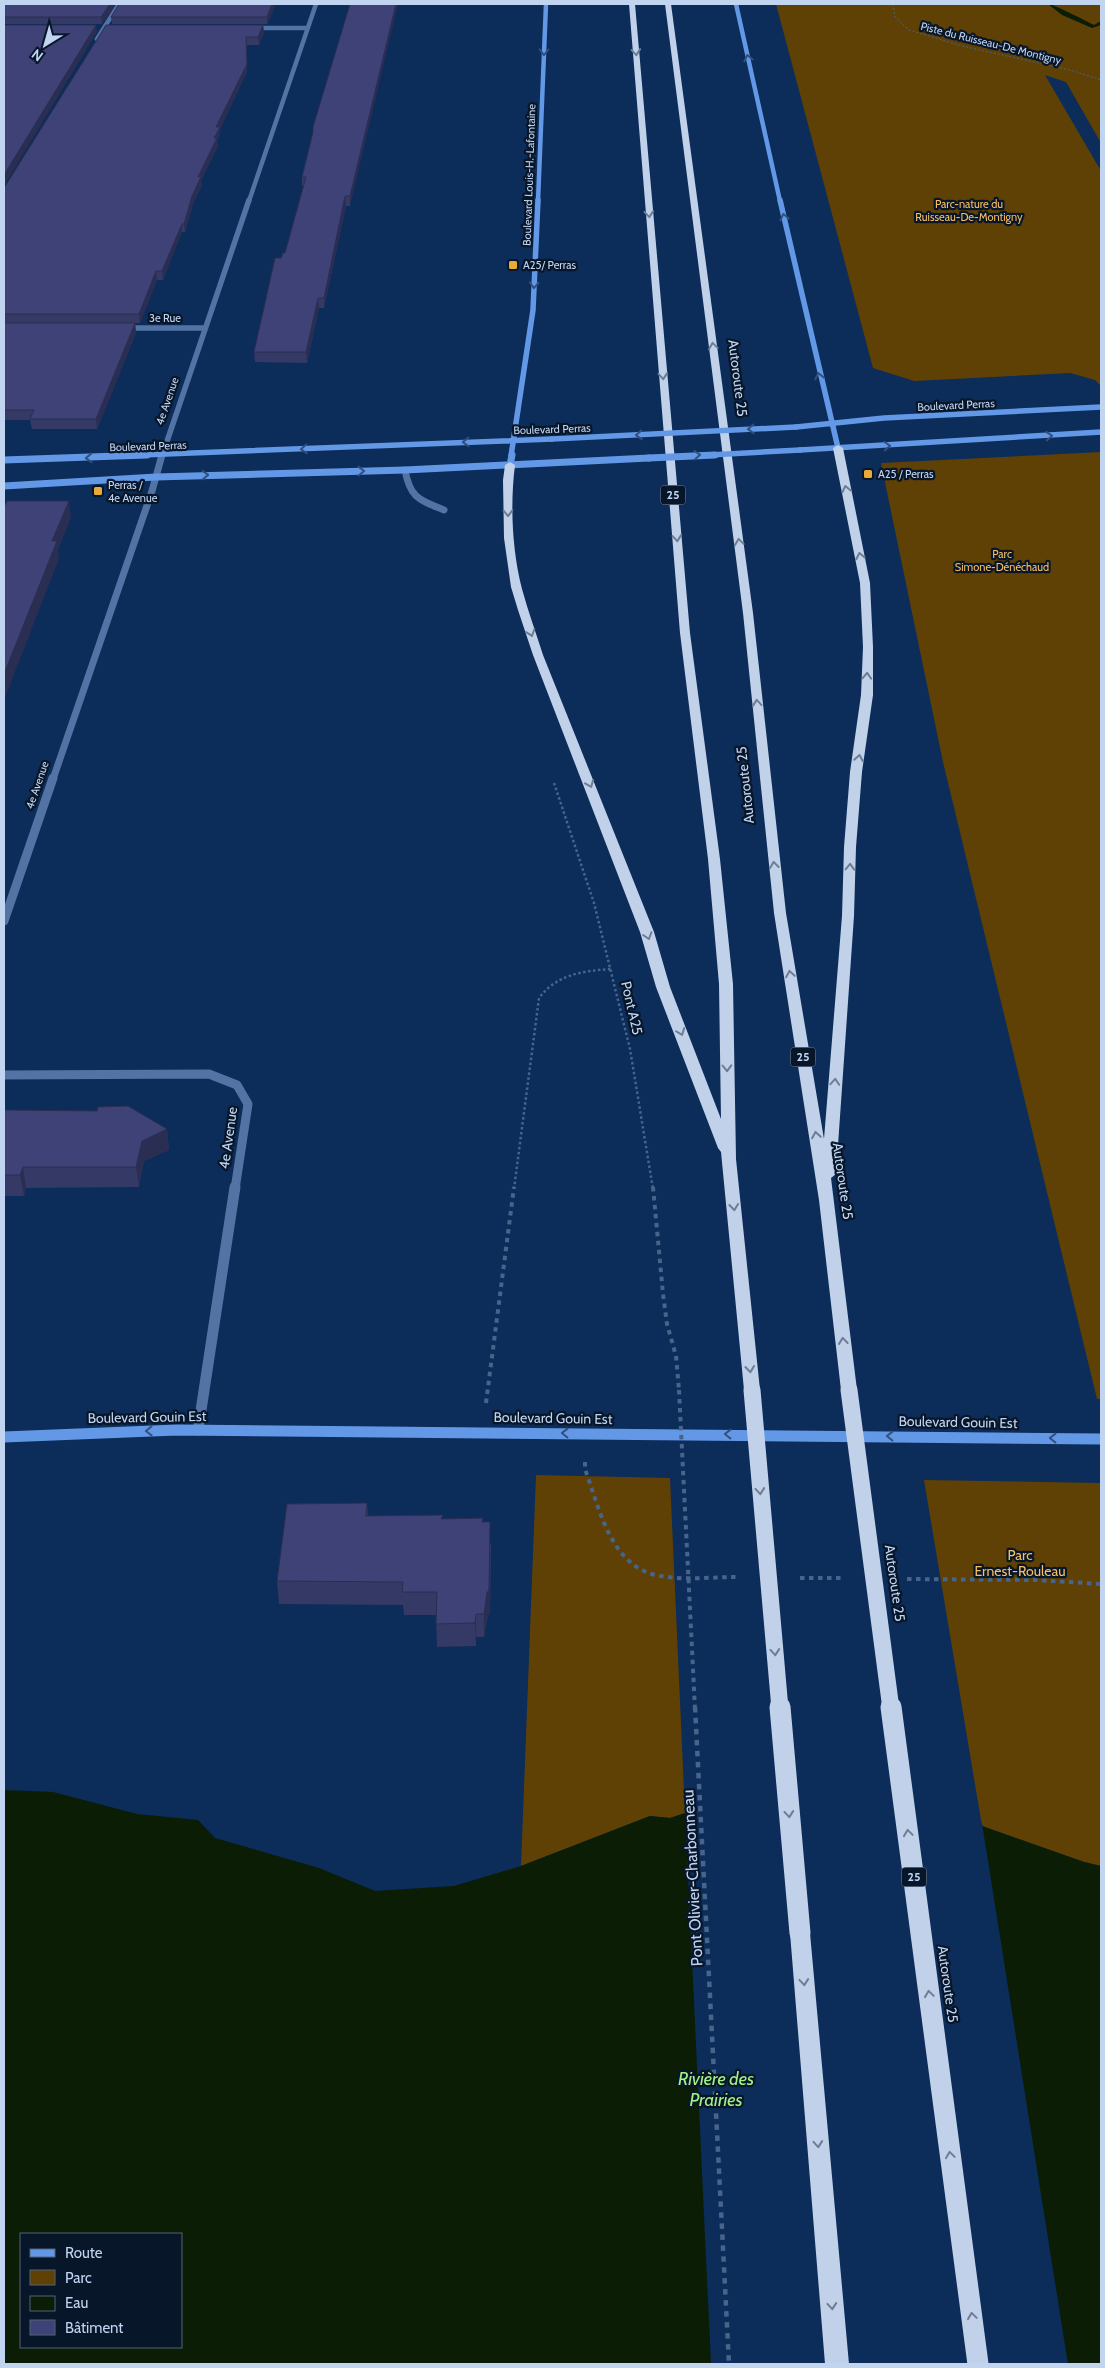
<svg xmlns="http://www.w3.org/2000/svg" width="1105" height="2368" viewBox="0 0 1105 2368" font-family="Cabin,sans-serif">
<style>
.green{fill:#5f4105}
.water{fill:#0b1d04;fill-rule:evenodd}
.pier{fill:#0c2c59}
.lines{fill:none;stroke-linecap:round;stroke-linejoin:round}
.stream{fill:#0b1d04;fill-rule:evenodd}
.path-far2{stroke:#48648b;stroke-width:1;stroke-dasharray:2 2;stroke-linecap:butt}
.path-far1{stroke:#48648b;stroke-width:2.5;stroke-dasharray:2.5 2.5;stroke-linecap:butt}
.path{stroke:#48648b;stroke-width:4;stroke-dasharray:4.5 4.5;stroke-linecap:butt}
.lane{stroke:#5273a4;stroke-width:7}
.street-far4{stroke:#5273a4;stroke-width:4.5}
.street-far3{stroke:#5273a4;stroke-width:5.5}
.street-far2{stroke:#5273a4;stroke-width:7}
.street-far1{stroke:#5273a4;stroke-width:9}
.street{stroke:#5273a4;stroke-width:11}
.secondary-far3{stroke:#6398e7;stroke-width:4.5}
.secondary-far2{stroke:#6398e7;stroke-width:5.5}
.secondary-far1{stroke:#6398e7;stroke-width:7}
.secondary{stroke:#6398e7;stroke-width:11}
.highway{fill:#c1d1ea;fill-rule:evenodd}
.path-bridge-far1{stroke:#48648b;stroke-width:4;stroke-dasharray:4.5 4.5;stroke-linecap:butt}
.path-bridge{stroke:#48648b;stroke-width:4.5;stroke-dasharray:5.5 5.5;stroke-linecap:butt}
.secondary-bridge-far1{stroke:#6398e7;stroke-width:5.5}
.secondary-bridge{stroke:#6398e7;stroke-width:7}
.highway-bridge-far1{stroke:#c1d1ea;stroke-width:17}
.highway-bridge{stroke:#c1d1ea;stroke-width:21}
.wall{fill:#353966}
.shaded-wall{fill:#2b2e53}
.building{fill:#3e4277;stroke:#2b2e53}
.oneway{stroke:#31507f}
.oneway2{stroke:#6e7d94}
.poi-dot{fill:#e9aa38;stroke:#08162a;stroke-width:2}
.labels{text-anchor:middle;stroke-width:4.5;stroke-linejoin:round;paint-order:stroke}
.far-street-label{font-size:11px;fill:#c1d4f0;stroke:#08162a}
.far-park-label{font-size:11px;fill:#f8bf61;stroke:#08162a}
.far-poi-label{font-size:11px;fill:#c1d4f0;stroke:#08162a;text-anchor:start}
.shield{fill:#08162a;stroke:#8a9bb5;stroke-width:1}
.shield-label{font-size:12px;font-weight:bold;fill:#c1d4f0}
.street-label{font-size:14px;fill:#c1d4f0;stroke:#08162a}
.park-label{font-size:14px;fill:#f8bf61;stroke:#08162a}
.near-street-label{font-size:16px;fill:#c1d4f0;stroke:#08162a}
.near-water-label{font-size:18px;font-style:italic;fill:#a2f286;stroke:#08162a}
</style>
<rect width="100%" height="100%" fill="#0c2c59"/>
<path class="green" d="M776,4h325v139l-35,-61 -21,-7 56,96v215l-6,-6 -25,-7 -156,8 -41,-13z
M1101,452v947h-4l-154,-637 -62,-299z
M536,1475l134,3 15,335 -15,5 -20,-2 -129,50z
M924,1480l177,3v383l-17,-4 -102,-36z"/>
<path class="water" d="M4,1790l49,2 84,22 61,6 17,18 104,30 56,23 79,-5 67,-20 129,-50 20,2 15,-5 297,13 102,36 17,4v498h-1097zM21,2234h160v113h-160z"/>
<path class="pier" d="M685,1811l297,12 86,541h-357z"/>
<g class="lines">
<path class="stream" d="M1048,4c5,0 38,17 46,21l7,-4v4l-9,3 -30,-13z"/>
<path class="path-far2" d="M893,4l2,13 14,13 53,16 108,24 31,10"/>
<path class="path-far1" d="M554,783l40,120 36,146 23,140
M514,1189l25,-191c18,-24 44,-27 72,-29"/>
<path class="path" d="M653,1187l10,107 4,30 9,32 3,34
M486,1403l28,-216
M585,1462v7c14,38 25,96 71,106 26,6 54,2 80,2
M800,1578h41
M907,1579l129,1 65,4"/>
<path class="lane" d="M405,470c5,28 14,30 39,40"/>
<path class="street-far4" d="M250,28h58
M97,39l22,-35
M249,201l67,-197"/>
<path class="street-far3" d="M122,328h83
M162,456l87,-256"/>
<path class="street-far2" d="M53,779l99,-288 10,-36"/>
<path class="street-far1" d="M4,921l49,-143
M4,1075l205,-1 28,11 11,19 -13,85"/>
<path class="street" d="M198,1430l37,-243"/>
<path class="secondary-far3" d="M736,4l44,197
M538,201l8,-197"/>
<path class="secondary-far2" d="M780,200l58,248
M796,427l88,-9 217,-11
M800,450l301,-18
M115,456l437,-17
M511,456l22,-146 5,-110"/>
<path class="secondary-far1" d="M4,460l143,-5
M510,465l2,-10
M4,486l152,-9 249,-7 244,-12"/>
<path class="secondary" d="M4,1437l173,-7 924,9"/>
<path class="highway" d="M629,4h6l55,629 30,226 13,125 3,175 24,231 -2,4h-12l-2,-4 -23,-238 -3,-4 -62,-161 -16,-55 -107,-277 -15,-45 -7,-23 -7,-49 -1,-58 2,-15 5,-3 5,3c-5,39 -3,85 7,124 6,22 14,44 21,66l111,277 16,55 51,132 -2,-135 -11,-125 -28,-226z
M665,4h6l82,609 33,300 38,226 18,-223 2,-69 6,-75 11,-77 2,-48 -3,-64 -27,-135 5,-3 5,3 27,135 3,64v48l-11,77 -6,75 -2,69 -18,258 -5,4 26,212 -2,4h-12l-2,-4 -22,-190 -45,-287 -31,-300z
M800,1924l7,3 3,6 39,431h-24l-35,-431 3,-6z"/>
<path class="path-bridge-far1" d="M679,1390l16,319"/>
<path class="path-bridge" d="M695,1707l34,657"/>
<path class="secondary-bridge-far1" d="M552,439l244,-12
M691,456l109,-6"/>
<path class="secondary-bridge" d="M649,458l66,-3"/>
<path class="highway-bridge-far1" d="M752,1390l28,319
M849,1390l42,319"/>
<path class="highway-bridge" d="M780,1707l20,226
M891,1707l87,657"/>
</g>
<path class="wall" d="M4,4h112l-14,20h-98z
M276,4l-9,20h-155l-1,-7z
M350,4v202h-4l-22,102h-5l-12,55 -52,-1 -1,-10 27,-94 4,-5 19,-67h-2v-9z
M263,25l1,7 -5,13h-13l1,27 -27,57v6l-3,6 1,5 -17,35 1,4 -9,19 -8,28h-3l-19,48h-6l-17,43h-5l1,10 -39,96h-65l-2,-9h-26v-232z
M4,1110l163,19 2,21 -25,11 -5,26 -113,1 -2,8h-20z
M367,1503l1,13 75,3 40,3 8,23 -1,69 -2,1 -4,22h-8v9l-39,1 -1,-32h-32l-1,-10 -124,-1 -2,-23z"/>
<path class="shaded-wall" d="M110,4h6l-14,20 -1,-7z
M272,4h4l-9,20v-7z
M396,4h2l-48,202v-10z
M96,25l1,7 -93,154v-11z
M263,25l1,7 -5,13 -1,-8z
M246,37l1,35 -27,57v6l-3,6 1,5 -17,35 1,4 -9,19 -8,28 -1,-8 8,-28 22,-58 2,-11z
M345,196l1,10 -22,102v-10z
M182,224v8l-19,48 -1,-9z
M156,271l1,9 -17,43 -1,-9z
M318,298l1,10 -12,55 -1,-11z
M135,323l1,10 -39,96 -1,-10z
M69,501l2,17 -13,32 1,9 -55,141v-26l48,-133z
M167,1129l2,21 -25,11 -5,26 -3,-20 6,-26z
M23,1167l3,21 -2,8 -4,-21z
M490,1522v92l-2,1 -4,22v-23z
M476,1614v32l-1,-23z"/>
<path class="building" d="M4,4h106l-9,13h-97z
M119,4h153l-5,13h-156z
M350,4h46l-46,192h-5l-21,102h-6l-12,54h-52l21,-94h6l2,-5h2l21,-76h-4l11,-45v-5z
M4,25h92l-92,150z
M106,25h157l-5,12h-12l1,27 -31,63h4l-6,11h3l-19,39h3l-9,19 -8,28h-2l-20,47h-6l-17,43h-135v-126z
M4,323h131l-39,96h-66l4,-9h-30z
M7,501h62l-17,40h5l-53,133v-167z
M128,1106l39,23 -25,12 -6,26h-113l-3,8h-16v-65l93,1 1,-4z
M367,1503l-1,13 77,-1 -2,4 42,-1 -1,4h8l-1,69 -2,1 -3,22h-8l-1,9 -39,1 1,-32h-35l1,-10 -126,-1 10,-77z"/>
<defs><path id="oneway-chevron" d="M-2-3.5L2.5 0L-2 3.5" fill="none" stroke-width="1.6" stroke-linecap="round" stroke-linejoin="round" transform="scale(1.25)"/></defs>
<g class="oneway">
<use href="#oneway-chevron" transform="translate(544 52) rotate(92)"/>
<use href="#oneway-chevron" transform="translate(748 58) rotate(-103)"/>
<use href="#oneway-chevron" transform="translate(784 217) rotate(-103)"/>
<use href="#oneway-chevron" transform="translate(534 285) rotate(93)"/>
<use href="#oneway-chevron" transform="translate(819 376) rotate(-103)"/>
<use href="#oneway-chevron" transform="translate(751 429) rotate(177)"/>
<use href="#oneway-chevron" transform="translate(639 435) rotate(177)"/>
<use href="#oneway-chevron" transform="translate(1049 436) rotate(-4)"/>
<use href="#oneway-chevron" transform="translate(466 442) rotate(178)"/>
<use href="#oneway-chevron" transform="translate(887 446) rotate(-3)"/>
<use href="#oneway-chevron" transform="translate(304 449) rotate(177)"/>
<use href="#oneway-chevron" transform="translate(697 455) rotate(-3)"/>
<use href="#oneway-chevron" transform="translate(89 458) rotate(178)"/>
<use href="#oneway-chevron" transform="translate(361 471) rotate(-1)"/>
<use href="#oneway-chevron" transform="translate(205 475) rotate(-2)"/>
<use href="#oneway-chevron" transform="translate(149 1431) rotate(179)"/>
<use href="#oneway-chevron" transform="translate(565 1433) rotate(-179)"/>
<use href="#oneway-chevron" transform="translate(728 1434) rotate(-179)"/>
<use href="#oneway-chevron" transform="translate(890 1436) rotate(-179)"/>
<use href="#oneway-chevron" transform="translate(1053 1438) rotate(-179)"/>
</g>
<g class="oneway2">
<use href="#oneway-chevron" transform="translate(636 52) rotate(85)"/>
<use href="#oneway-chevron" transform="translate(649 214) rotate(85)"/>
<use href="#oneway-chevron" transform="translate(713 346) rotate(-98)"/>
<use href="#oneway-chevron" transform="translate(663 376) rotate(85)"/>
<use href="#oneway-chevron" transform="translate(846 489) rotate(-103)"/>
<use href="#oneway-chevron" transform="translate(508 513) rotate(89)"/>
<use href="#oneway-chevron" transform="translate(677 538) rotate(85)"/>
<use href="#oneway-chevron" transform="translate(739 542) rotate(-98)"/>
<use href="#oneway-chevron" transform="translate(860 556) rotate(-101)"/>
<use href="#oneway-chevron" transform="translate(531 633) rotate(71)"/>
<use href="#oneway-chevron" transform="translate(867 676) rotate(-87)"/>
<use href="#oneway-chevron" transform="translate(757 703) rotate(-95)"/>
<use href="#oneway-chevron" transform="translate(859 758) rotate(-81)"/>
<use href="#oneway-chevron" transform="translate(590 784) rotate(68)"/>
<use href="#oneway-chevron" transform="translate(774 865) rotate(-97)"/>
<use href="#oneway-chevron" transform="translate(850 867) rotate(-88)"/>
<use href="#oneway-chevron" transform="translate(648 936) rotate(72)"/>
<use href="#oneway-chevron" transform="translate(790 974) rotate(-99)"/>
<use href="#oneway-chevron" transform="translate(681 1032) rotate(69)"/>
<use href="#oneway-chevron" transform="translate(727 1068) rotate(89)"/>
<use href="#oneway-chevron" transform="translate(835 1082) rotate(-86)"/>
<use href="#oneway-chevron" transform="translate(816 1135) rotate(-99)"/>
<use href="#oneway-chevron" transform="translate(734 1207) rotate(84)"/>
<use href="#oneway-chevron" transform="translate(843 1341) rotate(-97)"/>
<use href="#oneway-chevron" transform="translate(750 1369) rotate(84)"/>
<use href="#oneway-chevron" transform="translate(760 1491) rotate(85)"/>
<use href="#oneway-chevron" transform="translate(775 1652) rotate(85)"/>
<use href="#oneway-chevron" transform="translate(789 1814) rotate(85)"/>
<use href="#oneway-chevron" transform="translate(908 1833) rotate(-98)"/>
<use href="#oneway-chevron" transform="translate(804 1982) rotate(85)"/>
<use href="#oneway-chevron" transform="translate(929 1994) rotate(-98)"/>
<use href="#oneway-chevron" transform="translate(818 2144) rotate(85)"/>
<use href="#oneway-chevron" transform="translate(950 2155) rotate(-98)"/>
<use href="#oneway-chevron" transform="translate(832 2306) rotate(85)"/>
<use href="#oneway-chevron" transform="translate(972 2316) rotate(-98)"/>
</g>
<g class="poi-dot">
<rect x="508" y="260" width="10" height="10" rx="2.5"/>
<rect x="863" y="469" width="10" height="10" rx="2.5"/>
<rect x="93" y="486" width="10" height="10" rx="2.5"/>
</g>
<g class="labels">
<g class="far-street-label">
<text transform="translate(991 43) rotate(14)" y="4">Piste du Ruisseau-De Montigny</text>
<text transform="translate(529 175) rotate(-88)" y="4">Boulevard Louis-H.-Lafontaine</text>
<text x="165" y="322">3e Rue</text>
<text transform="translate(167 401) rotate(-71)" y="4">4e Avenue</text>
<text transform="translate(956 405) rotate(-3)" y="4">Boulevard Perras</text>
<text transform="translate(552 429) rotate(-2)" y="4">Boulevard Perras</text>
<text transform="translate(148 446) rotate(-2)" y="4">Boulevard Perras</text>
<text transform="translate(37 785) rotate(-71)" y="4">4e Avenue</text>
</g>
<g class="far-park-label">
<text x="969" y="208">Parc-nature du<tspan x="969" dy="13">Ruisseau-De-Montigny</tspan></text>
<text x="1002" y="558">Parc<tspan x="1002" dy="13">Simone-Dénéchaud</tspan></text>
</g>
<g class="far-poi-label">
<text x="523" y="269">A25/ Perras</text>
<text x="878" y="478">A25 / Perras</text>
<text x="108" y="489">Perras /<tspan x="108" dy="13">4e Avenue</tspan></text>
</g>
<g class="shield">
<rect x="660.5" y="485.5" width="25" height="19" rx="4"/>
<rect x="790.5" y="1047.5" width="25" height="19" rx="4"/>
<rect x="901.5" y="1867.5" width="25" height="19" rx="4"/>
</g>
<g class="shield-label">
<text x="673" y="499">25</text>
<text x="803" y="1061">25</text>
<text x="914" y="1881">25</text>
</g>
<g class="street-label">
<text transform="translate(738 378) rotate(83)" y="5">Autoroute 25</text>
<text transform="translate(745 785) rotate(-96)" y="5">Autoroute 25</text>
<text transform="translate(632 1008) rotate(77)" y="5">Pont A25</text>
<text transform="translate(228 1138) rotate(-82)" y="5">4e Avenue</text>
<text transform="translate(843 1181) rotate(82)" y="5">Autoroute 25</text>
<text transform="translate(147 1417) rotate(-1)" y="5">Boulevard Gouin Est</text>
<text transform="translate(553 1418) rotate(1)" y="5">Boulevard Gouin Est</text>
<text transform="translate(958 1422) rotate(1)" y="5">Boulevard Gouin Est</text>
<text transform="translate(895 1583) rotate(82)" y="5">Autoroute 25</text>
<text transform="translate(948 1984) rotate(82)" y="5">Autoroute 25</text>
</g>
<g class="park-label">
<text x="1020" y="1560">Parc<tspan x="1020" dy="16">Ernest-Rouleau</tspan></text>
</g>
<g class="near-street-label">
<text transform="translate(692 1878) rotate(-93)" y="6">Pont Olivier-Charbonneau</text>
</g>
<g class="near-water-label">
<text x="716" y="2085">Rivière des<tspan x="716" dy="21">Prairies</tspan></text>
</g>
</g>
<rect width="1105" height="2368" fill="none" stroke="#c1d4f0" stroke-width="10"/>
<rect x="20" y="2233" width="162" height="115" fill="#08162a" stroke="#526279"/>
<rect x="30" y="2249" width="25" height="8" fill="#6398e7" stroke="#526279"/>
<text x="65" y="2258" font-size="15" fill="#c1d4f0">Route</text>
<rect x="30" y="2270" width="25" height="15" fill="#5f4105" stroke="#526279"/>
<text x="65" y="2283" font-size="15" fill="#c1d4f0">Parc</text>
<rect x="30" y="2296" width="25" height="15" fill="#0b1d04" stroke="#526279"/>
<text x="65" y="2308" font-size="15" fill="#c1d4f0">Eau</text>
<rect x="30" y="2320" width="25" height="15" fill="#3e4277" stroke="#526279"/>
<text x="65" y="2333" font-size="15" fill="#c1d4f0">Bâtiment</text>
<g transform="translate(45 45) rotate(217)" stroke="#08162a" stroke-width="4" paint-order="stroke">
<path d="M0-4L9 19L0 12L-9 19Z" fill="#c1d4f0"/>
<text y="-8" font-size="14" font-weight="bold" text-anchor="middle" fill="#c1d4f0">N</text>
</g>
</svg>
